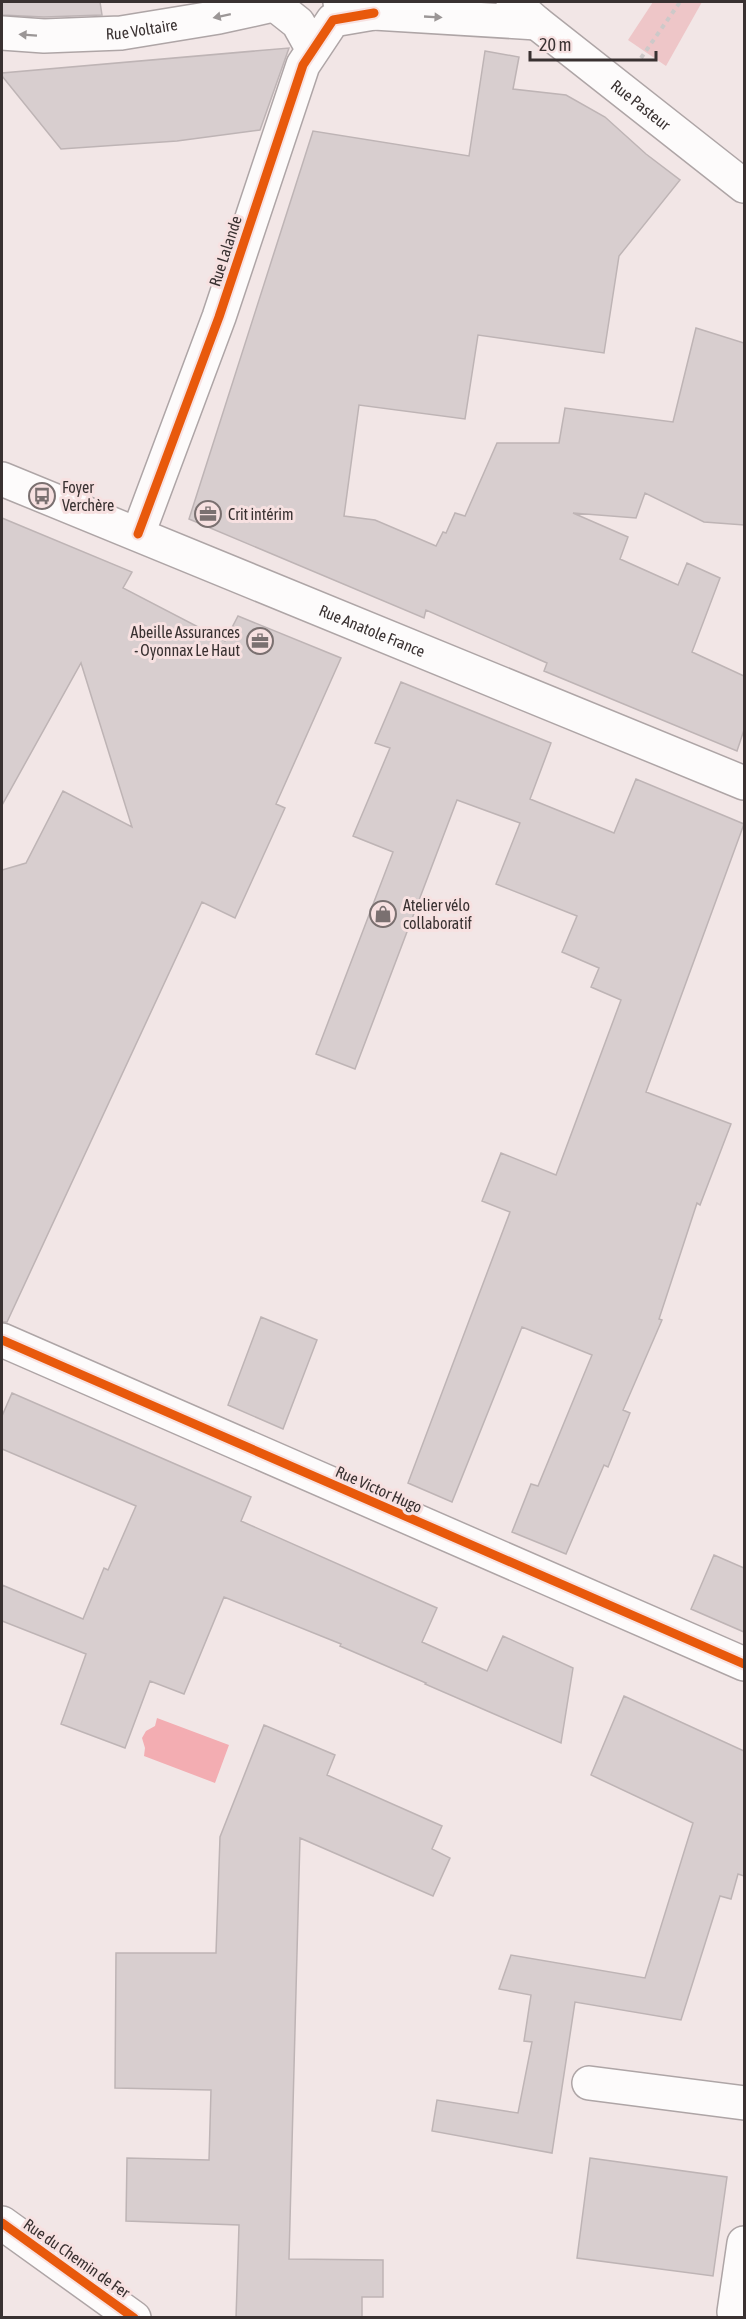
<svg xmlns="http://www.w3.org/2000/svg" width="746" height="2319" viewBox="0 0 746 2319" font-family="'Asap Condensed',sans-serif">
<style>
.green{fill:#eec6c8}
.water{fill:#f3adb2}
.building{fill:#d8cecf;stroke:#beb4b5;stroke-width:1.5}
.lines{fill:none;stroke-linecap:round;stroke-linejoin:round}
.minor-casing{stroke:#aea5a6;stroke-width:36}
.major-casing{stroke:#aea5a6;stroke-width:36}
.path{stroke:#cdc9c9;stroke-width:4;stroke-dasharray:4.5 4.5;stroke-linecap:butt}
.minor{stroke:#fdfbfb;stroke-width:33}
.major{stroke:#fdfbfb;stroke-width:33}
.cycleway-casing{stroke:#f7e1e1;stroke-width:13}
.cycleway{stroke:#e8590c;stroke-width:9}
.oneway{fill:#9b9696}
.labels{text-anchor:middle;stroke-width:6;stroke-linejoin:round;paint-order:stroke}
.street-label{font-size:16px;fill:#393131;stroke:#f7e1e1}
.poi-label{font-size:16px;fill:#393131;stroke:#f7e1e1;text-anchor:start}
</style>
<rect width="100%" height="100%" fill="#f2e6e6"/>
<path class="green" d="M653,2h49l-36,64 -38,-26z"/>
<path class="water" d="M157,1718l72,27 -14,38 -71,-27 1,-8 -3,-10 4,-7 9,-5z"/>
<path class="building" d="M2,2h98l2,13 -58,2 -42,-2z
M289,48l-29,82 -83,11 -116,8 -59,-73v-3z
M485,51l34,6 -6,32 53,6 39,22 41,37 34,26 -61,76 -15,97 -126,-18 -13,84 -106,-14 -15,111 31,4 61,26 7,-14 3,1 9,-20 10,3 32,-73h62l6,-35 108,14 23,-94 48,15v182l-40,-3 -59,-29 -9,25 -63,-5 55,24 -8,22 58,26 9,-22 33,15 -28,74 52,24v54l-7,21 -193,-80 3,-8 -121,-53 -2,8 -235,-99 124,-388 156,25z
M2,518l130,54 -9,16 102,53 13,-25 103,42 -65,146 9,4 -50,110 -33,-16 -195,420h-5v-452l24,-7 37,-72 69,36 -51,-164 -79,142z
M401,682l150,61 -21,56 84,34 22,-54 108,45 -98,268 85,32 -31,81 -3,-2 -38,116 3,1 -39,90 7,3 -22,54 -4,-2 -38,89 -54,-22 19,-48 7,2 54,-131 -70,-28 -70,175 -44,-19 102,-271 -28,-11 19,-48 55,22 65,-175 -30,-13 8,-19 -37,-16 15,-36 -81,-32 24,-61 -63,-23 -102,269 -39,-15 77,-202 -40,-16 37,-88 -15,-5z
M261,1317l56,23 -34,89 -55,-24z
M12,1393l239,104 -10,24 196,87 -15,34 65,29 16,-35 70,32 -12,75 -136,-59 1,-1 -86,-37 1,-2 -117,-47 -40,97 -34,-13 -25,67 -64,-24 25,-70 -84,-33v-36l81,34 21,-51 4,2 28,-64 -134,-57v-33z
M714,1555l30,13v64l-53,-23z
M624,1696l120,55v125l-6,-2 -7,25 -11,-3 -39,124 -106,-18 -23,151 -120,-22 5,-31 81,13 14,-71 -8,-1 7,-46 -32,-6 12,-34 134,23 48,-155 -102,-48z
M264,1725l71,30 -8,20 115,51 -10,23 18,9 -17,38 -133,-58 -11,421 94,1v37h-21v21h-126l3,-93 -113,-4 1,-63 82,2 2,-70 -96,-2 1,-135h100l4,-116z
M590,2158l137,19 -14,99 -136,-18z"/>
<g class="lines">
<defs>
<path id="minor" d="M274,4l24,19 15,27
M138,534l81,-217 84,-252 30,-45 41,-7
M2,1340l742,324
M589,2083l155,20
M2,2223l132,95
M734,2312l10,-69"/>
<g id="major">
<path d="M340,2c17,10 36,15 55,6"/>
<path id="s1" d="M513,2l24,21 207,163"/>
<path d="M374,13l163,10"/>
<path id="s2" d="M2,33l42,3 77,-3 98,-16 50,-11 9,-4"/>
<path id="s3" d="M2,479l742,304"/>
</g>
</defs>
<use href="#minor" class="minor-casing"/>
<use href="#major" class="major-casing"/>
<path class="path" d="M641,58l39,-56"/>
<use href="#minor" class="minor"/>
<use href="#major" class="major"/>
<defs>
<path id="cycleway" d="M138,534l81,-217 84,-252 30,-45 41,-7
M2,1340l742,324
M2,2223l132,95"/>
</defs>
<use href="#cycleway" class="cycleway-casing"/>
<use href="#cycleway" class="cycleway"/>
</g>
<defs><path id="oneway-solid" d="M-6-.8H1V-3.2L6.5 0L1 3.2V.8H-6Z" transform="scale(1.5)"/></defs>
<g class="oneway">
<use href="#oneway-solid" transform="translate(222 16) rotate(168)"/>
<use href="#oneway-solid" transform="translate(433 17) rotate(3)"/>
<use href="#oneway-solid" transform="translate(28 35) rotate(-176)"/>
</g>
<defs>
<symbol id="bus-ring" viewBox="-11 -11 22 22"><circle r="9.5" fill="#f7e1e1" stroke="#7a7070" stroke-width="1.5"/><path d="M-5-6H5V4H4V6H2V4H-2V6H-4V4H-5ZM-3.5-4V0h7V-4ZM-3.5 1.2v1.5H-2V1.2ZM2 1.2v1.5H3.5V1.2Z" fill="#7a7070"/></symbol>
<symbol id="office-ring" viewBox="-11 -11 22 22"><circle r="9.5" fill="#f7e1e1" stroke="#7a7070" stroke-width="1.5"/><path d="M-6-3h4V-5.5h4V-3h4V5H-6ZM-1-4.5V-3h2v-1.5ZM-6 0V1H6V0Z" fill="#7a7070"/></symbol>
<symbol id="shop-ring" viewBox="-11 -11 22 22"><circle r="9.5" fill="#f7e1e1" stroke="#7a7070" stroke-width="1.5"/><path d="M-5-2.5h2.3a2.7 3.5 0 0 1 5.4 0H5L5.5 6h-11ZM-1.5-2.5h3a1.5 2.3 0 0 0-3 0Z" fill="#7a7070"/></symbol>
</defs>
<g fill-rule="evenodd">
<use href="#bus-ring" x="27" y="481" width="30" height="30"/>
<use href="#office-ring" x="193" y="499" width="30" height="30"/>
<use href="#office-ring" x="245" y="626" width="30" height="30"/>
<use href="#shop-ring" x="368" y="899" width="30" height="30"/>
</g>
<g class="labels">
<g class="street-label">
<text dy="6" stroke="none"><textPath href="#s2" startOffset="140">Rue Voltaire</textPath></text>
<text dy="6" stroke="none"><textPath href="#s1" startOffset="164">Rue Pasteur</textPath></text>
<text transform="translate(225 251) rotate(-72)" y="6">Rue Lalande</text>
<text dy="6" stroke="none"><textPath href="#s3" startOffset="400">Rue Anatole France</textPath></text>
<text transform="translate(379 1489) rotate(24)" y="6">Rue Victor Hugo</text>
<text transform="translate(77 2258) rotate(35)" y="6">Rue du Chemin de Fer</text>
</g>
<g class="poi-label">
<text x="62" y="493">Foyer<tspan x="62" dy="18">Verchère</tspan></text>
<text x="228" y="520">Crit intérim</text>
<text x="240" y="638" text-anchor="end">Abeille Assurances<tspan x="240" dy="18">- Oyonnax Le Haut</tspan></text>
<text x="403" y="911">Atelier vélo<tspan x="403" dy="18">collaboratif</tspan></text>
</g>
</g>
<rect width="746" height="2319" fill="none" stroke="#393131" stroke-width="6"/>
<path d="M530 51v9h126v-9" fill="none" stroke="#393131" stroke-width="3"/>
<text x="539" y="51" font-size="18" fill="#393131" stroke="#f7e1e1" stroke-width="4.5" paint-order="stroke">20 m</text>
</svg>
